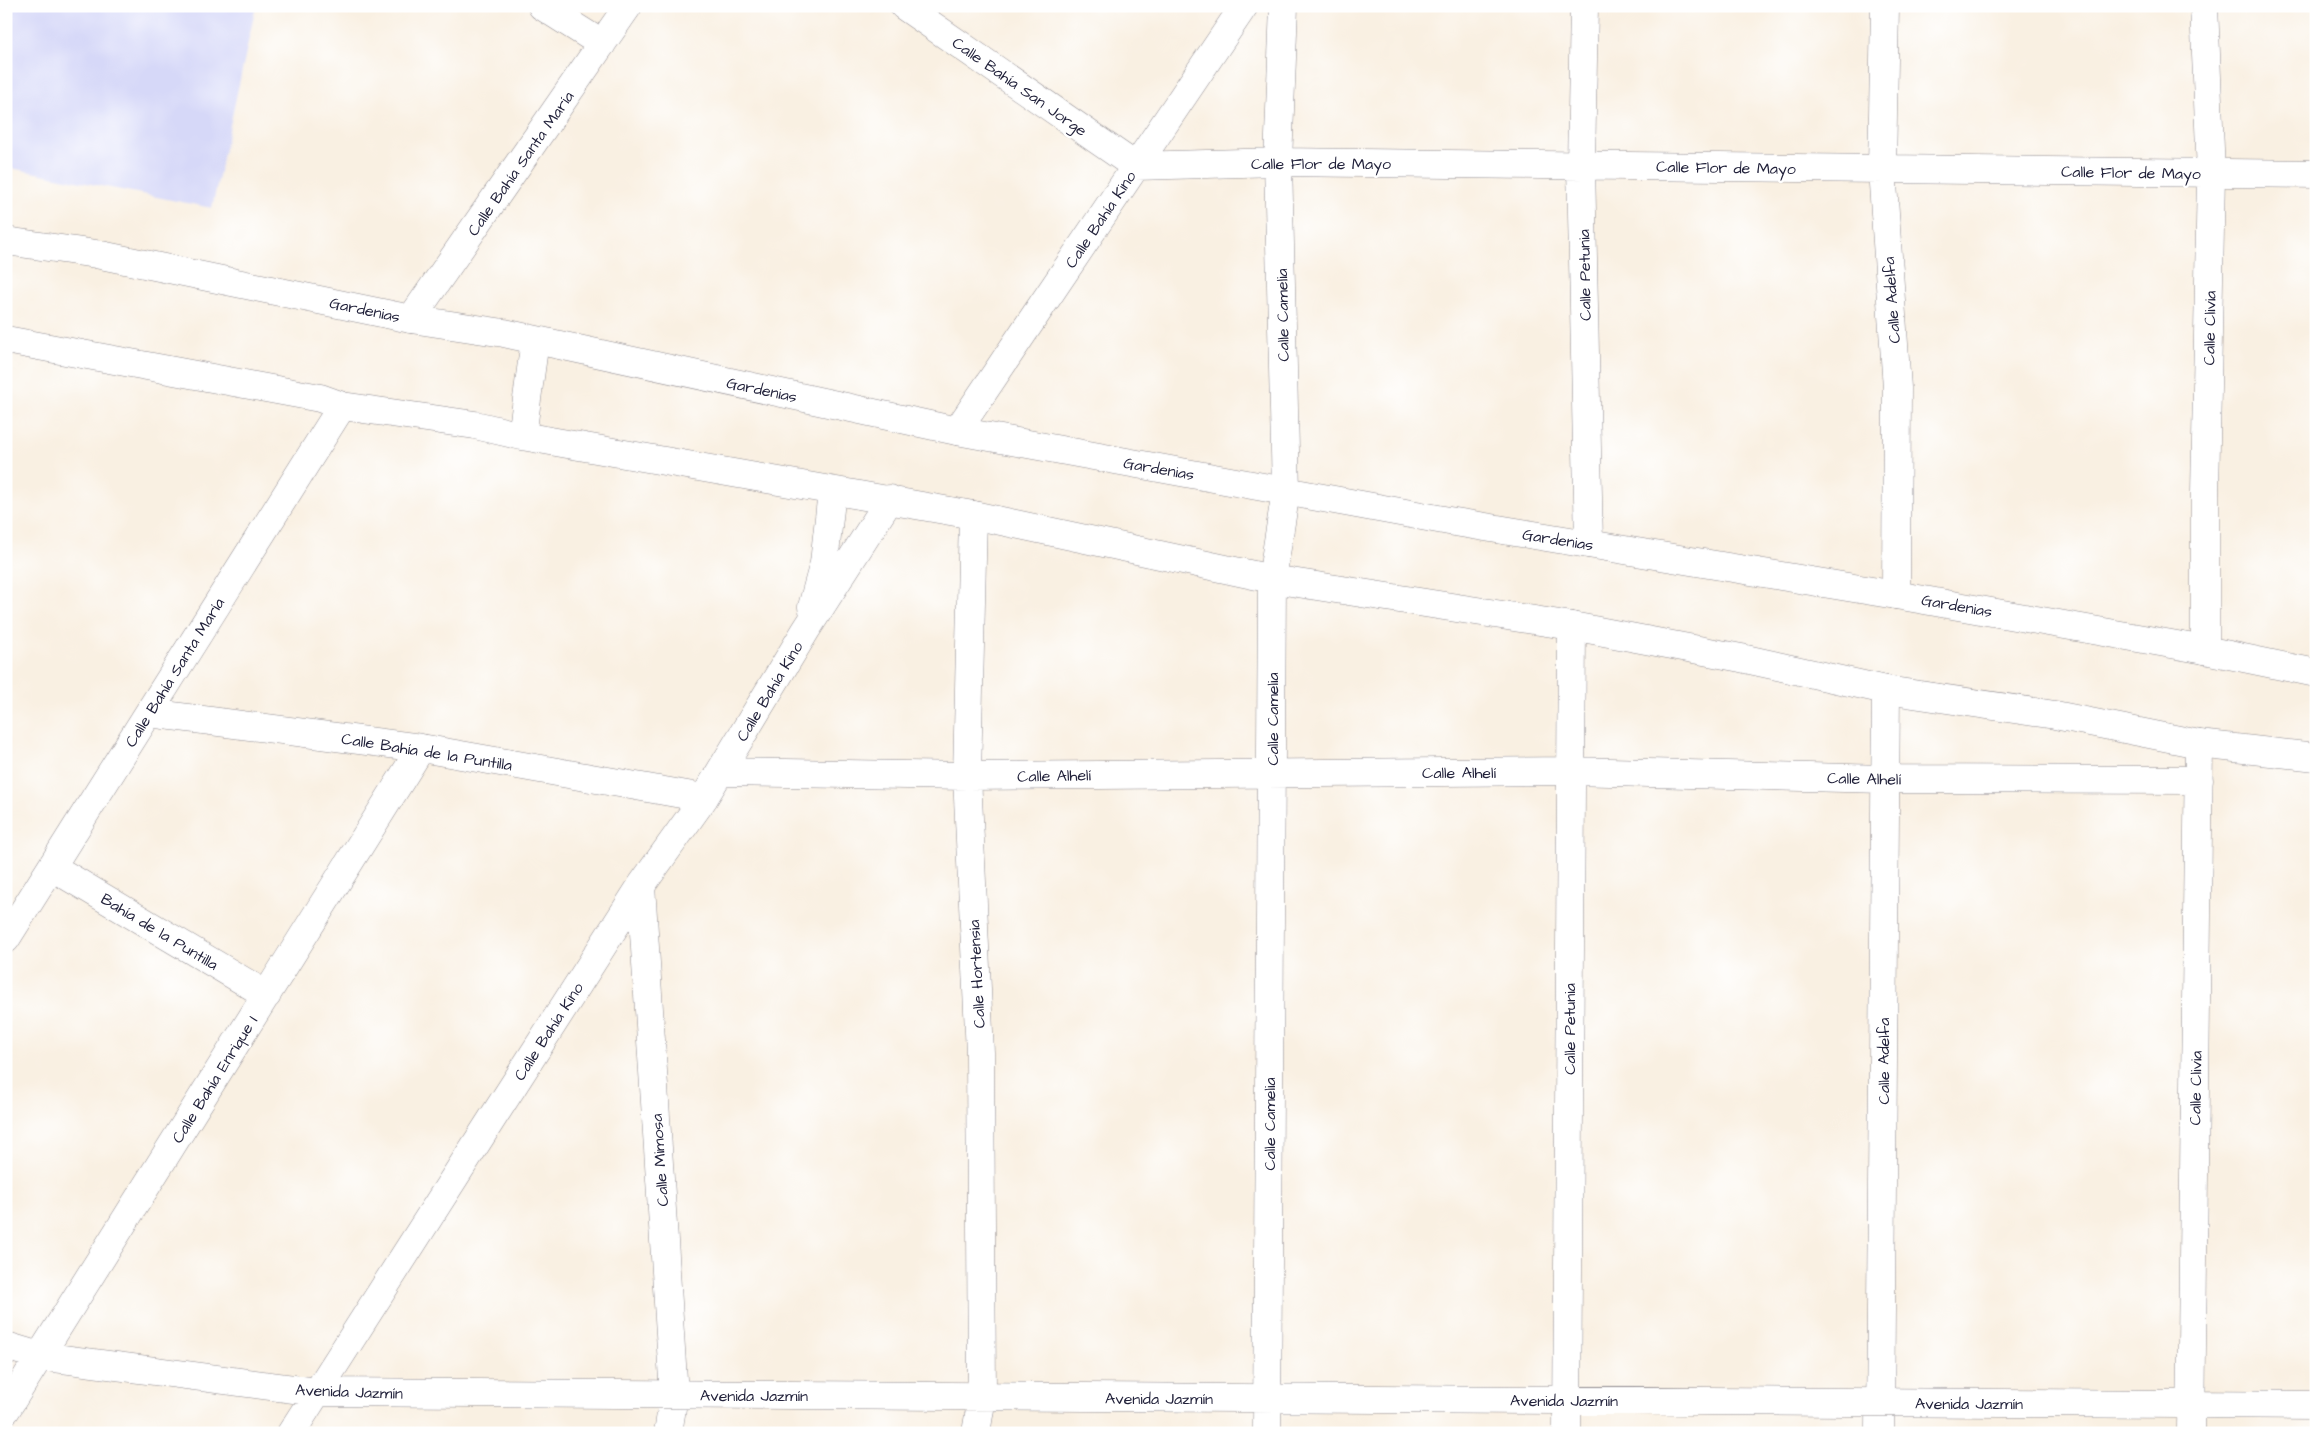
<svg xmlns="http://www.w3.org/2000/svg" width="2322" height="1439" viewBox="0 0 2322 1439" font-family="'Architects Daughter',sans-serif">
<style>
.built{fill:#d6d8f8}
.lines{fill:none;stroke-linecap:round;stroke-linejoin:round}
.minor-casing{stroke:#8e898e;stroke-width:29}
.tertiary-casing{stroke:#8e898e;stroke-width:29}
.minor{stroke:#fff;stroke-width:28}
.tertiary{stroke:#fff;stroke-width:28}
.labels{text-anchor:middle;stroke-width:5;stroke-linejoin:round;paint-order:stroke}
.street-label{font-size:16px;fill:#22223b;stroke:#fff}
</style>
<rect width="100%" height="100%" fill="#fff"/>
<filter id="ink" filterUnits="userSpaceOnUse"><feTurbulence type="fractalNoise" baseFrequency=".02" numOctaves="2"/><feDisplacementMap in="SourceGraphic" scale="10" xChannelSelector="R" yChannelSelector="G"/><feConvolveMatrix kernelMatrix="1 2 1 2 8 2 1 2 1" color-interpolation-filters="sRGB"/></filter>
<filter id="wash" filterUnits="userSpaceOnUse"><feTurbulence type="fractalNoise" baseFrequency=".0096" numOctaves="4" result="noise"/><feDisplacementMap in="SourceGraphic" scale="20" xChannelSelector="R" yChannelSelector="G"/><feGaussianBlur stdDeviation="1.12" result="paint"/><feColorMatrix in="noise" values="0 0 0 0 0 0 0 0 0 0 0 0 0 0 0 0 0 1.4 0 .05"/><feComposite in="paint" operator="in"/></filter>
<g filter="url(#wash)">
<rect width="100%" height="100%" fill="#f9f0e2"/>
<path class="built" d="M6,6h250l-44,202 -206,-41z"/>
</g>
<g filter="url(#ink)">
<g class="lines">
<defs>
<path id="minor" d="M542,6l60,38
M904,6l231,160 143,-4 1038,12
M1584,6l-3,159 8,379
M1885,6l-3,163 15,219 -1,207
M2204,6l7,167 -6,322v155
M411,319l217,-313
M957,431l287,-425
M973,515l-6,261 13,277 2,344 -6,36
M812,607l12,-44 8,-72
M149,713l272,35 283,50
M720,772l247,4 604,-5 314,8 314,1
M52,867l215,128
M641,886l33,509 -6,38
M6,939l336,-533
M6,1346l33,10 278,36 1999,13
M6,1410l415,-662
M291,1433l350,-547 63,-88 102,-168 84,-131
M1267,1433l5,-854 14,-88 -8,-329 6,-156
M1567,1433l5,-807
M1880,1433l6,-743
M2191,1433l8,-689"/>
<path id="tertiary" d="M6,241l90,13 315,65 93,14 453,98 492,90 447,74 309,55 111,23
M6,340l314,58 22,8 133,19 47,11 451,79 299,64 300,47 169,32 145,32 169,25 144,29 117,13
M522,436l13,-96"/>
</defs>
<use href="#minor" class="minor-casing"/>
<use href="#tertiary" class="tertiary-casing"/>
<use href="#minor" class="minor"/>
<use href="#tertiary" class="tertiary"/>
</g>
</g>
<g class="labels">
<g class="street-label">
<text transform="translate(1020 86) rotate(35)" y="6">Calle Bahía San Jorge</text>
<text transform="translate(520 163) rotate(-55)" y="6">Calle Bahía Santa María</text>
<text x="1321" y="169">Calle Flor de Mayo</text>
<text transform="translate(1726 167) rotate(1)" y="6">Calle Flor de Mayo</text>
<text transform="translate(2131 172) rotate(1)" y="6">Calle Flor de Mayo</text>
<text transform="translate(1100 219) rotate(-56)" y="6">Calle Bahía Kino</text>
<text transform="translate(1584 275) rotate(-91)" y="6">Calle Petunia</text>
<text transform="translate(1891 300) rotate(-94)" y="6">Calle Adelfa</text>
<text transform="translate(365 309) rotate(12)" y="6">Gardenias</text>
<text transform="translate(1282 315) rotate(-91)" y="6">Calle Camelia</text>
<text transform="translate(2209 328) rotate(-89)" y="6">Calle Clivia</text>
<text transform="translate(762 389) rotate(12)" y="6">Gardenias</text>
<text transform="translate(1159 468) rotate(10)" y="6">Gardenias</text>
<text transform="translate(1558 539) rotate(9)" y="6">Gardenias</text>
<text transform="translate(1957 605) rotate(10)" y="6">Gardenias</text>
<text transform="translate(174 672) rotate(-58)" y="6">Calle Bahía Santa María</text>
<text transform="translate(769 691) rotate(-59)" y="6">Calle Bahía Kino</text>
<text transform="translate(1272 719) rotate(-90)" y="6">Calle Camelia</text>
<text transform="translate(427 751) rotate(9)" y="6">Calle Bahía de la Puntilla</text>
<text x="1459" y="778">Calle Alhelí</text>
<text transform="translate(1054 775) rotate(-1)" y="6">Calle Alhelí</text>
<text transform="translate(1864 778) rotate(1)" y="6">Calle Alhelí</text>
<text transform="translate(160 931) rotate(31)" y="6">Bahía de la Puntilla</text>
<text transform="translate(976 974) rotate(-93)" y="6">Calle Hortensia</text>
<text transform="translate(1569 1029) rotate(-90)" y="6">Calle Petunia</text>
<text transform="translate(548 1031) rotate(-57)" y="6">Calle Bahía Kino</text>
<text transform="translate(1883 1061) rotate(-90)" y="6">Calle Adelfa</text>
<text transform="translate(214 1079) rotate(-58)" y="6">Calle Bahía Enrique I</text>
<text transform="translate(2195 1088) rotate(-89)" y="6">Calle Clivia</text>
<text transform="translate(1269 1124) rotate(-90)" y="6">Calle Camelia</text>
<text transform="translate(659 1160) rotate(-94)" y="6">Calle Mimosa</text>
<text transform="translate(349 1391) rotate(2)" y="6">Avenida Jazmín</text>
<text x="754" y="1401">Avenida Jazmín</text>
<text x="1159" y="1404">Avenida Jazmín</text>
<text x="1564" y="1406">Avenida Jazmín</text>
<text x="1969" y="1409">Avenida Jazmín</text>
</g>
</g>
<rect width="2322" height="1439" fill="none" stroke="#fff" stroke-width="25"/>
</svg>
